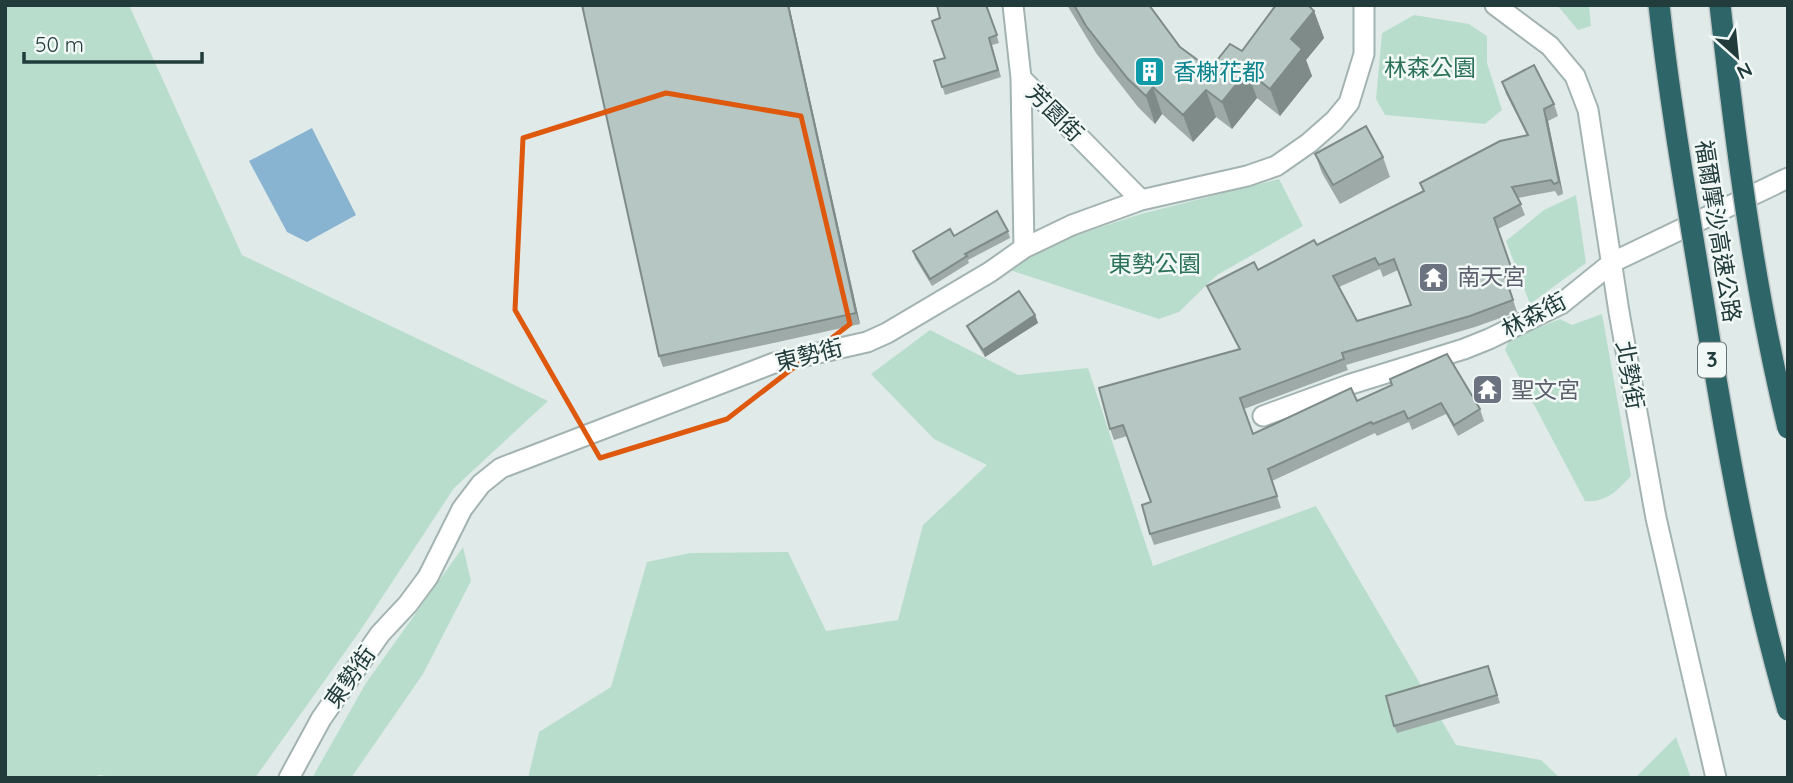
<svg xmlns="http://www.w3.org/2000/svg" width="1793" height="783" viewBox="0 0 1793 783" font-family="Quicksand,'Noto Sans TC',sans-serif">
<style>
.green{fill:#b9ddcc}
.water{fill:#88b3d1}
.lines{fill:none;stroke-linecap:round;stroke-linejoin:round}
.minor-casing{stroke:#a3b3b1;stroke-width:23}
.minor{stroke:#fff;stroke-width:19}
.motorway-bridge-casing{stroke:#c1c8c8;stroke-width:24;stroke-linecap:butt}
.motorway-bridge{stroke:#2d6568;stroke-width:21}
.wall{fill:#9daaa8;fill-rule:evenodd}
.shaded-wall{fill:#7f8b88}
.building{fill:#b6c6c3;stroke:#7f8b88;stroke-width:2;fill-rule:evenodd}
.marked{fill:none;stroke:#de580e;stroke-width:5;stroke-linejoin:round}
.labels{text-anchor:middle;stroke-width:5;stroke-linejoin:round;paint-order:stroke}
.shield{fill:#f1f8f6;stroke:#5f7473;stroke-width:2}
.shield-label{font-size:21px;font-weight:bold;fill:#213c3b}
.park-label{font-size:23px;fill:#2b7259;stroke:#f1f8f6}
.culture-label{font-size:23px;fill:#0d838f;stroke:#f1f8f6;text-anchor:start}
.street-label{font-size:23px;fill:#213c3b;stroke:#f1f8f6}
.worship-label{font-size:23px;fill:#5b616d;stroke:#f1f8f6;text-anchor:start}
</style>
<rect width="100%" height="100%" fill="#e0ebe9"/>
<path class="green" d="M5,5h124l113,250 306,146 -94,87 -94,143 -105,147h-135l-21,-3 -6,3h-88z
M1557,5h32l2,21 -13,4z
M1414,15l55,9 18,12v27l15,47 -17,14 -100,-9 -9,-16 6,-66z
M1279,179l24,47 -86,49 -38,37 -20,7 -149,-49 39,-26 92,-30z
M1576,195l10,68 -56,41 -24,-63 38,-31z
M1602,314l29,162c-13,14 -25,27 -46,25l-80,-151 4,-10 51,-21 12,6z
M930,330l88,45 70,-7 65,198 163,-60 140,239 85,15 19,18h-1032l11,-46 72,-45 36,-125 43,-9 98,-1 38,79 72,-11 25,-95 64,-60 -53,-26 -63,-65z
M463,547l8,34 -48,93 -72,104h-39l54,-95z
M1676,737l15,41h-56z"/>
<path class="water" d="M312,128l44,87 -49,27 -20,-10 -38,-71z"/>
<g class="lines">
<defs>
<path id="minor" d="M1013,5l8,73 120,122
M1495,5l55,41 25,30 13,34 31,202 37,206 60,260
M1021,78l3,170
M1263,416l88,-32 113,-35 25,-10 72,-35 52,-42 175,-84
M289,778l32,-59 59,-85 28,-30 20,-27 34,-68 19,-25 20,-16 273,-105 93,-21 20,-9 103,-61 34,-24 48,-23 69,-25 106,-24 29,-10 33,-23 25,-22 15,-18 15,-49v-49"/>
</defs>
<use href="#minor" class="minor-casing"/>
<use href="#minor" class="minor"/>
<defs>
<path id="motorway-bridge" d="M1659,5c11,99 28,196 44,294 22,138 46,276 85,411
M1720,5c16,142 34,284 68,423"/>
</defs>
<use href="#motorway-bridge" class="motorway-bridge-casing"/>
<use href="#motorway-bridge" class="motorway-bridge"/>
</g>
<path class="wall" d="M789,5l71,319 -197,43 -4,-11z
M987,5l12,38 -7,2 9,32 -56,18 -11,-34 11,-3z
M1067,5h82l31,42 30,22 104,-58 10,27 -18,22 6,16 -32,40 -23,-18 -25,31 -16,-12 -23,25 -31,-28 -7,10 -17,-17 -42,-54z
M1502,82l52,22 4,12 -10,5 15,73 -5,2 -3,-5 -37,7 7,17 -27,14 18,52 -8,3 9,28 -42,15 -129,38 2,5 -104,39 9,25 104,-33 35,-16 88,24 4,12 -26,15 -12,-22 -34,16 -3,-8 -32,14 -2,-3 -103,48 9,27 -127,37 -4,-11 1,-32 -24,-66 -13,4 -4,-11 129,-80 -27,-52 -5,-11 51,-16 59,-25 106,-54 -3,-8 107,-48 -21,-41zM1380,269l3,8 15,-7 13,35 -54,16 -18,-34z
M1315,154l68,3 7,20 -50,27 -18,-31z
M1008,231l2,7 -42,22 1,3 -37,23 -17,-28 -2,-7 41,-15z
M1035,315l3,8 -53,34 -15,-24 -3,-7z
M1488,666l12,37 -103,30 -3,-7z"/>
<path class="shaded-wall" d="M788,5h1l71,319 -4,-11z
M1314,11l10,27 -18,22 6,16 -32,40 -10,-27 21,-50z
M1247,71l10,27 -25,31 -10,-27z
M1153,87l9,27 -7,10 -9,-28z
M1206,90l10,27 -23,25 -10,-27z
M1544,109l4,12 15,73 -4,-12z
M1035,315l3,8 -53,34 -2,-7z"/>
<path class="building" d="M582,5h206l68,308 -197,43z
M937,5h49l11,30 -8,3 9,32 -56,17 -8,-26 11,-3 -13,-37 8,-3z
M1074,5h75l31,42 30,22 20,-25 12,7 34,-46h32l6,6 -23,28 11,10 -32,40 -23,-18 -25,31 -16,-12 -23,25 -30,-28 -7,9 -18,-17 -42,-53z
M1534,65l20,39 -10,5 15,73 -5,2 -3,-4 -39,7 9,17 -27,14 18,52 -8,3 9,27 -43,16 -128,37 2,6 -104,39 13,36 98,-46 6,13 35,-16 -2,-6 57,-25 33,55 -26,16 -13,-22 -33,16 -4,-8 -31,13 -2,-2 -103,47 9,27 -127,38 -8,-29 9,-3 -28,-77 -13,4 -11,-41 141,-39 -33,-63 47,-24 4,8 56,-30 3,5 107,-54 -4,-8 80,-42 28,-6 -26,-53zM1375,258l4,7 15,-6 17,46 -54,16 -24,-45z
M1366,126l17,31 -50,28 -18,-31z
M997,211l11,20 -43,23 2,2 -37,23 -17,-28 37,-22 4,7z
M1019,291l16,24 -52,35 -16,-24z
M1488,666l9,29 -103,31 -8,-30z"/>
<path class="marked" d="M666,93l135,23 49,208 -123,95 -127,39 -85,-148 8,-172z"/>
<defs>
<symbol id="building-square" viewBox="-11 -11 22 22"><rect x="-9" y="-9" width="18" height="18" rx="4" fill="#0f9aa8" stroke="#f1f8f6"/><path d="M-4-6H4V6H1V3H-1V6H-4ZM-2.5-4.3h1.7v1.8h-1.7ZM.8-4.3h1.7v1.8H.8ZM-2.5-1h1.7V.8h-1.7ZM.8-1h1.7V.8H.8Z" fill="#fff"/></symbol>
<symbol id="temple-square" viewBox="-11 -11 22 22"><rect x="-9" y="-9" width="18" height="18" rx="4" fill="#6b7280" stroke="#f1f8f6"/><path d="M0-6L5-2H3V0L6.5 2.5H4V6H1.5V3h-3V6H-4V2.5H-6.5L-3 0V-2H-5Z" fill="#fff"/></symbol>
</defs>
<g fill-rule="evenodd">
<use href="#building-square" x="1132" y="54" width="35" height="35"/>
<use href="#temple-square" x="1416" y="260" width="35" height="35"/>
<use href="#temple-square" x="1470" y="372" width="35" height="35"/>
</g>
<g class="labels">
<rect class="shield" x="1698" y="342.5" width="28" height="35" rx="5"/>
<g class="shield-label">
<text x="1712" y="367">3</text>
</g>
<g class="park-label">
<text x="1430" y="76">林森公園</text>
<text x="1155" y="272">東勢公園</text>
</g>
<g class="culture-label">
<text x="1173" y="80">香榭花都</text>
</g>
<g class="street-label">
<text transform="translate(1055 113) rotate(45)" y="8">芳園街</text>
<text transform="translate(1718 231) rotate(81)" y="8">福爾摩沙高速公路</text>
<text transform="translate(1534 315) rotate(-28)" y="8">林森街</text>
<text transform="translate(809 355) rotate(-14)" y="8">東勢街</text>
<text transform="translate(1630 375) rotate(80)" y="8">北勢街</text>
<text transform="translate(350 677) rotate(-55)" y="8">東勢街</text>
</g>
<g class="worship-label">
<text x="1457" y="285">南天宮</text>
<text x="1511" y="398">聖文宮</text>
</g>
</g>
<rect width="1793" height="783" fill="none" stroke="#213c3b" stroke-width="14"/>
<g transform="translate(1737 56) rotate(153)" stroke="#f1f8f6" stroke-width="5" paint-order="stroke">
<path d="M0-5L12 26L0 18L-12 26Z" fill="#213c3b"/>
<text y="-10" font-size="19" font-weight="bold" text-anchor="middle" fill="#213c3b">N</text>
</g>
<path d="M24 52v10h178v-10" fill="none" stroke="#213c3b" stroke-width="3.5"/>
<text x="35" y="52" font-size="21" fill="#213c3b" stroke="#f1f8f6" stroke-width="5" paint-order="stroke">50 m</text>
</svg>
